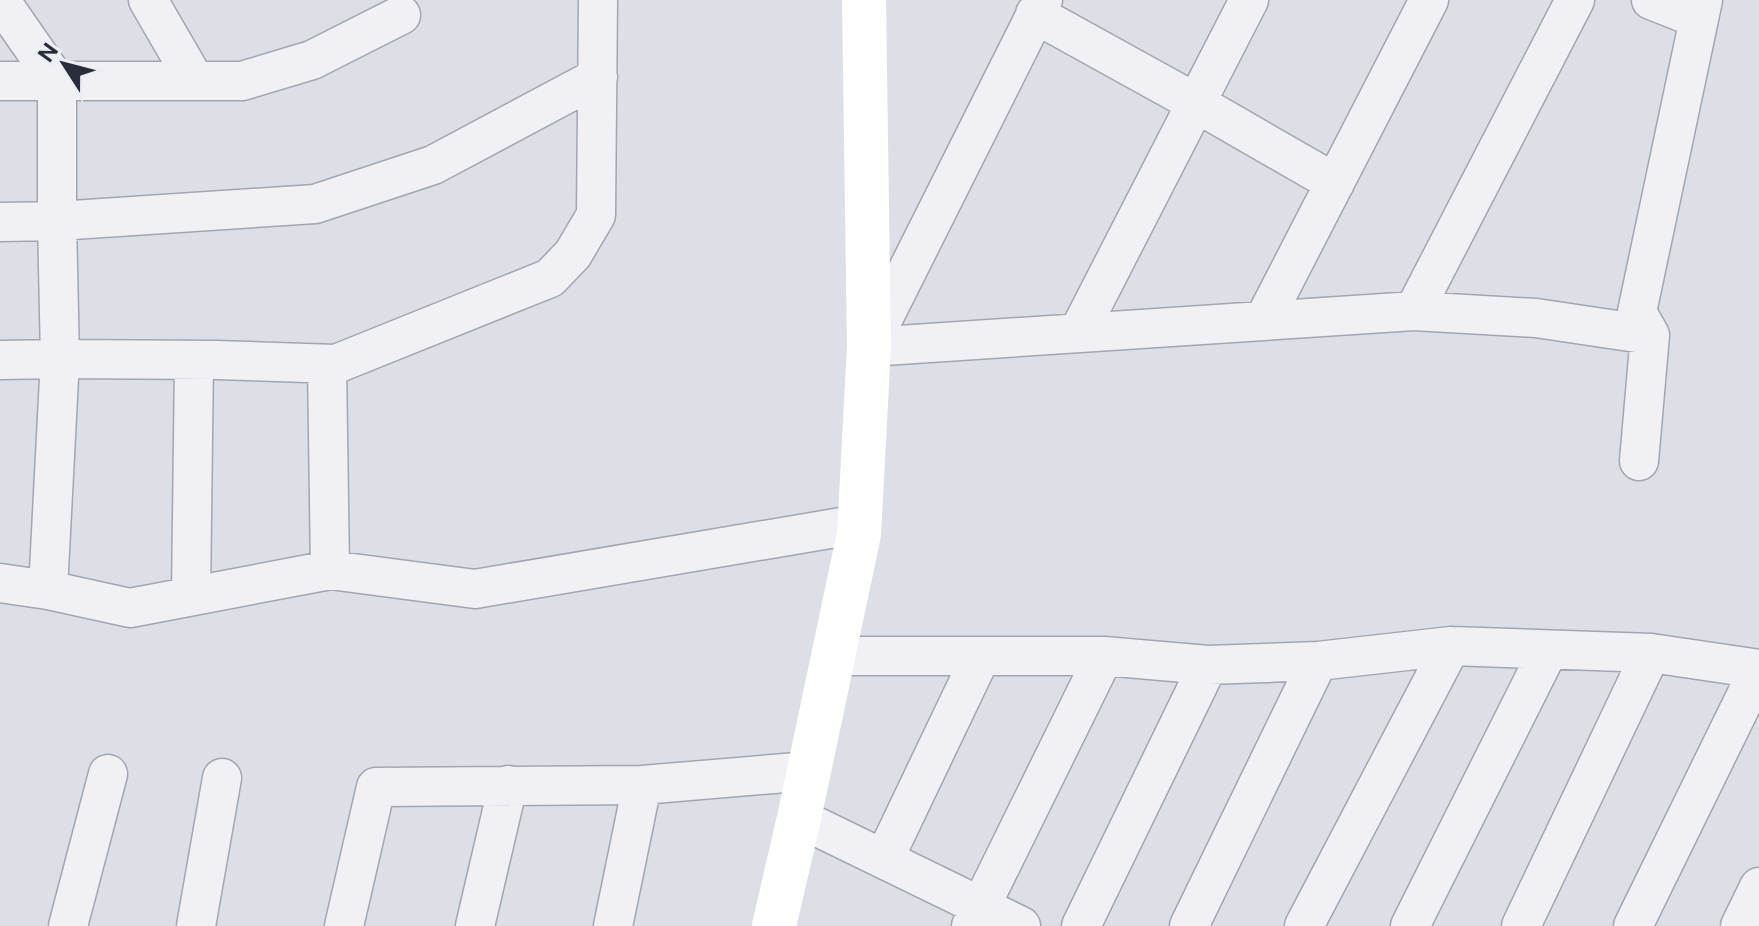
<svg xmlns="http://www.w3.org/2000/svg" width="1759" height="926" viewBox="0 0 1759 926" font-family="'Public Sans',sans-serif">
<style>
.lines{fill:none;stroke-linecap:round;stroke-linejoin:round}
.street-casing{stroke:#a3a6af;stroke-width:41}
.street{stroke:#f0f0f5;stroke-width:38}
.secondary{stroke:#fff;stroke-width:44}
</style>
<rect width="100%" height="100%" fill="#dddfe6"/>
<g class="lines">
<defs>
<path id="street" d="M0,0l57,82v139l3,138 -12,231
M148,0l47,81
M1043,0l-174,347 545,-36 122,7 114,17
M1651,0l48,19
M1035,14l161,89 139,80
M0,81h242l70,-21 89,-45
M0,222l57,-1 258,-17 118,-39 165,-88
M1414,311l161,-311
M1264,320l165,-320
M1078,333l171,-333
M0,360l60,-1 156,1 120,4 214,-86 23,-24 23,-39 2,-215
M327,364l3,206
M1639,461l11,-126 -13,-23 66,-312
M0,583l48,7 82,18 200,-38 145,19 384,-65
M191,596l3,-236
M833,656h271l104,9 110,-4 133,-15 200,7 108,16
M799,818l222,108
M884,859l97,-203
M68,926l40,-152
M196,926l26,-148
M344,926l32,-139 266,-2 167,-14
M475,926l33,-141
M613,926l29,-141
M971,926l133,-270
M1081,926l127,-261
M1189,926l129,-265
M1304,926l147,-280
M1410,926l138,-275
M1521,926l130,-273
M1633,926l126,-257
M1740,926l19,-39"/>
</defs>
<use href="#street" class="street-casing"/>
<use href="#street" class="street"/>
<path class="secondary" d="M774,926l25,-108 60,-284 10,-187 -5,-347"/>
</g>
<g transform="translate(64 64) rotate(306)" stroke="#eceef4" stroke-width="6" paint-order="stroke">
<path d="M0-6L14 30L0 20L-14 30Z" fill="#282c3b"/>
<text y="-12" font-size="22" font-weight="bold" text-anchor="middle" fill="#282c3b">N</text>
</g>
</svg>
